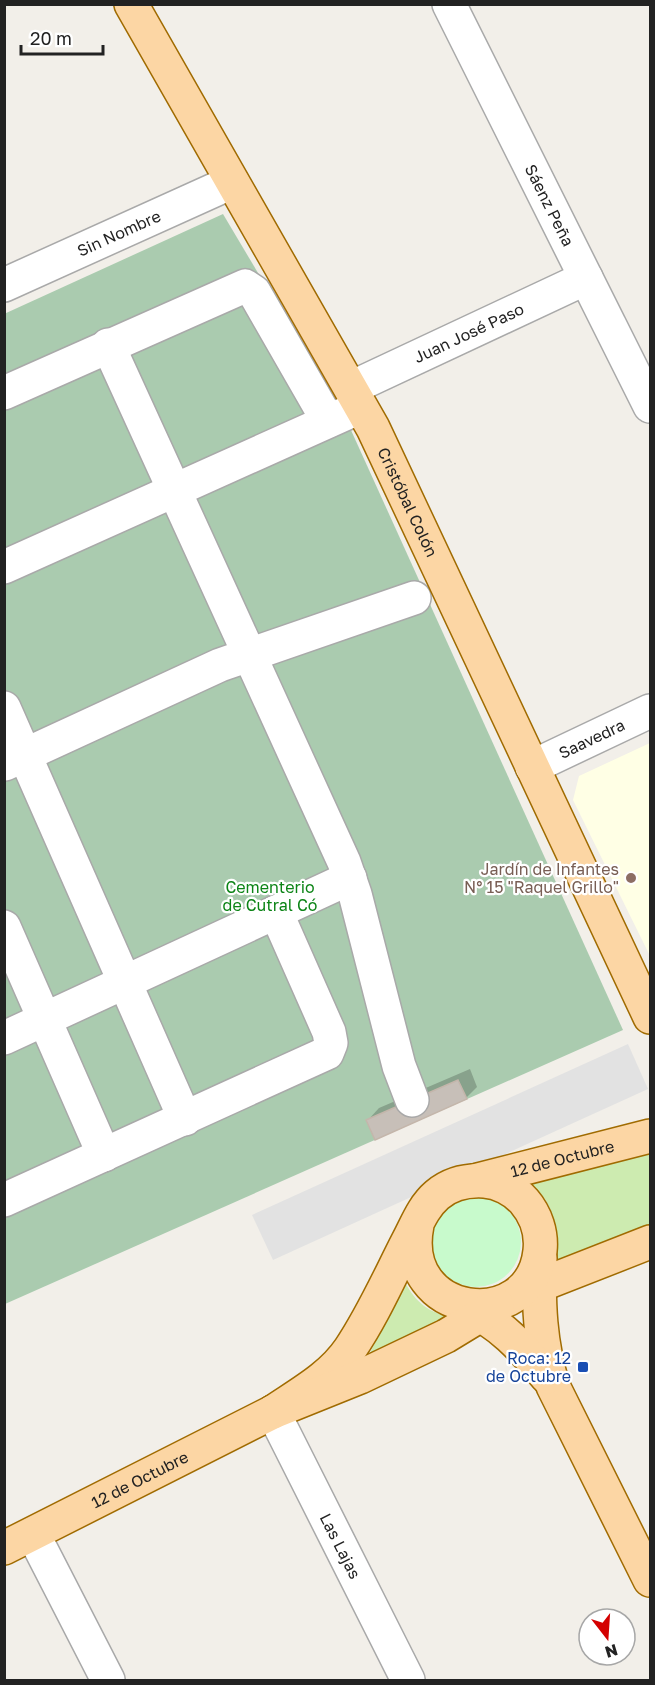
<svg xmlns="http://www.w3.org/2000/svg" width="655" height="1685" viewBox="0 0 655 1685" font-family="'Golos Text',sans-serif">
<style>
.education{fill:#ffffe5}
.grass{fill:#cdebb0}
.cemetery{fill:#aacbaf}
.park{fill:#c8facc}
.parking{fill:#e2e2e2}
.shadow{fill:#0003}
.building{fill:#c7bfb8;stroke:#c4b6ab;stroke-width:1.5}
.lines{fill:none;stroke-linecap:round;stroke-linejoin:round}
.minor-casing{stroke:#a9a9a9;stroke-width:36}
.major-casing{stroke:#a06b00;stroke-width:36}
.minor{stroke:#fff;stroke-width:33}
.major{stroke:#fcd6a4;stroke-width:33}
.education-dot{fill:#8d6e63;stroke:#fff;stroke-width:2}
.transit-dot{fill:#1a4fb4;stroke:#fff;stroke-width:2}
.labels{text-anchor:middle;stroke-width:4.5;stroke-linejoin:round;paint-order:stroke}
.street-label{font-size:16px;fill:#222;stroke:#fff}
.education-label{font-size:16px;fill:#785e54;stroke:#fff;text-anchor:end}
.park-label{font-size:16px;fill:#0c8416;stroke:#fff}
.transit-label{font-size:16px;fill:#164399;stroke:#fff;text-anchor:end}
</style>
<rect width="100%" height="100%" fill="#f2efe9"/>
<path class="education" d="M650,743v213l-77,-156 6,-24z"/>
<path class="grass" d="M650,1151v77l-100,44c7,-38 11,-63 -21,-90z
M405,1282c10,20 25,32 48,35l-86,42z"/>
<path class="cemetery" d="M223,214l127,214 273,602 -618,274 -1,-990z"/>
<path class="park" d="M431 1242a45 45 0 1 1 90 0a45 45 0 1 1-90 0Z"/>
<path class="parking" d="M628,1044l20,45 -375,171 -21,-45z"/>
<path class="shadow" d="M470,1069l7,18 -11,11 -98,22 11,-12z"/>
<path class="building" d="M458,1080l9,19 -92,41 -9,-20z"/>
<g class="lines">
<defs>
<g id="minor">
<path id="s1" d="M449,4l201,402"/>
<path id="s2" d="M4,285l228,-103"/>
<path d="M108,345l236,517 11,32 44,172 13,34"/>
<path id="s3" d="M351,388l235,-110"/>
<path d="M4,393l241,-107 9,6 74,129"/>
<path d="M4,567l345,-155"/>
<path d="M4,708l181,411"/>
<path d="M5,764l215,-99 194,-67"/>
<path id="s4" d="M532,767l118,-56"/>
<path d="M4,927l100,228"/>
<path d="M4,1038l346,-160"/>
<path d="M4,1200l323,-147 4,-10 -2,-11 -53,-120"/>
<path id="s5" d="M273,1412l135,268"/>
<path d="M33,1534l75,146"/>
</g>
<g id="major">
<path id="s6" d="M131,4l242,424 277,589"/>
<path id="s7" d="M478,1180l172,-44"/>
<path d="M540,1258c-2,45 0,85 13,128l97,194"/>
<path d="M520,1293l130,-51"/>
<path d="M464,1306c36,17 58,41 83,71"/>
<path d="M273,1412c28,-19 58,-35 77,-63 23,-34 40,-73 58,-108 9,-17 15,-34 29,-46 13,-11 30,-15 47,-14 15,1 30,9 40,20 12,14 18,32 16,50 -9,84 -142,68 -123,-26"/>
<path id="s8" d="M4,1548l269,-136 87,-35 86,-41 51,-31"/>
</g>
</defs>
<use href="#minor" class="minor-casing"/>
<use href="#major" class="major-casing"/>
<use href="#minor" class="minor"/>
<use href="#major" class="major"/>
</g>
<circle class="education-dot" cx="631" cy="878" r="6"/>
<rect class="transit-dot" x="577" y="1361" width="12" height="12" rx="3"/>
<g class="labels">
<g class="street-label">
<text dy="6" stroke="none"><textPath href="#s1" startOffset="225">Sáenz Peña</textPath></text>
<text dy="6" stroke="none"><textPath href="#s2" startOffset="126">Sin Nombre</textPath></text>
<text dy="6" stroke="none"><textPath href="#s3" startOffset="130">Juan José Paso</textPath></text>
<text dy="6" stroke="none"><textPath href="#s6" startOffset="570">Cristóbal Colón</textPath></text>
<text dy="6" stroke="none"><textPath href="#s4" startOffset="66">Saavedra</textPath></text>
<text dy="6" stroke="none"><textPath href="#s7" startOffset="87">12 de Octubre</textPath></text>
<text dy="6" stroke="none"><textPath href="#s8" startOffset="152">12 de Octubre</textPath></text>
<text dy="6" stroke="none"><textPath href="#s5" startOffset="150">Las Lajas</textPath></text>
</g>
<g class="education-label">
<text x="619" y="875">Jardín de Infantes<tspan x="619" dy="18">N° 15 "Raquel Grillo"</tspan></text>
</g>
<g class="park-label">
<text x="270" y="893">Cementerio<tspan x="270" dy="18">de Cutral Có</tspan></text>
</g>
<g class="transit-label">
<text x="571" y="1364">Roca: 12<tspan x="571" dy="18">de Octubre</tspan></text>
</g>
</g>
<rect width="655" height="1685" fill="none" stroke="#222222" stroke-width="12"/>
<g transform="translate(607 1637) rotate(163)"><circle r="28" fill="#ffffff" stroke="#a7a7a7" stroke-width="1.5"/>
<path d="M0-4.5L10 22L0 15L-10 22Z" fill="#d40000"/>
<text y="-9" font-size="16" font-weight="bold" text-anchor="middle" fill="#222222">N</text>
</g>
<path d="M21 45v9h82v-9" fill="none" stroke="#222222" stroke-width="3"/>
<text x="30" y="45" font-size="18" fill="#222222" stroke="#ffffff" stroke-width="4.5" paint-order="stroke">20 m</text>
</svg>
